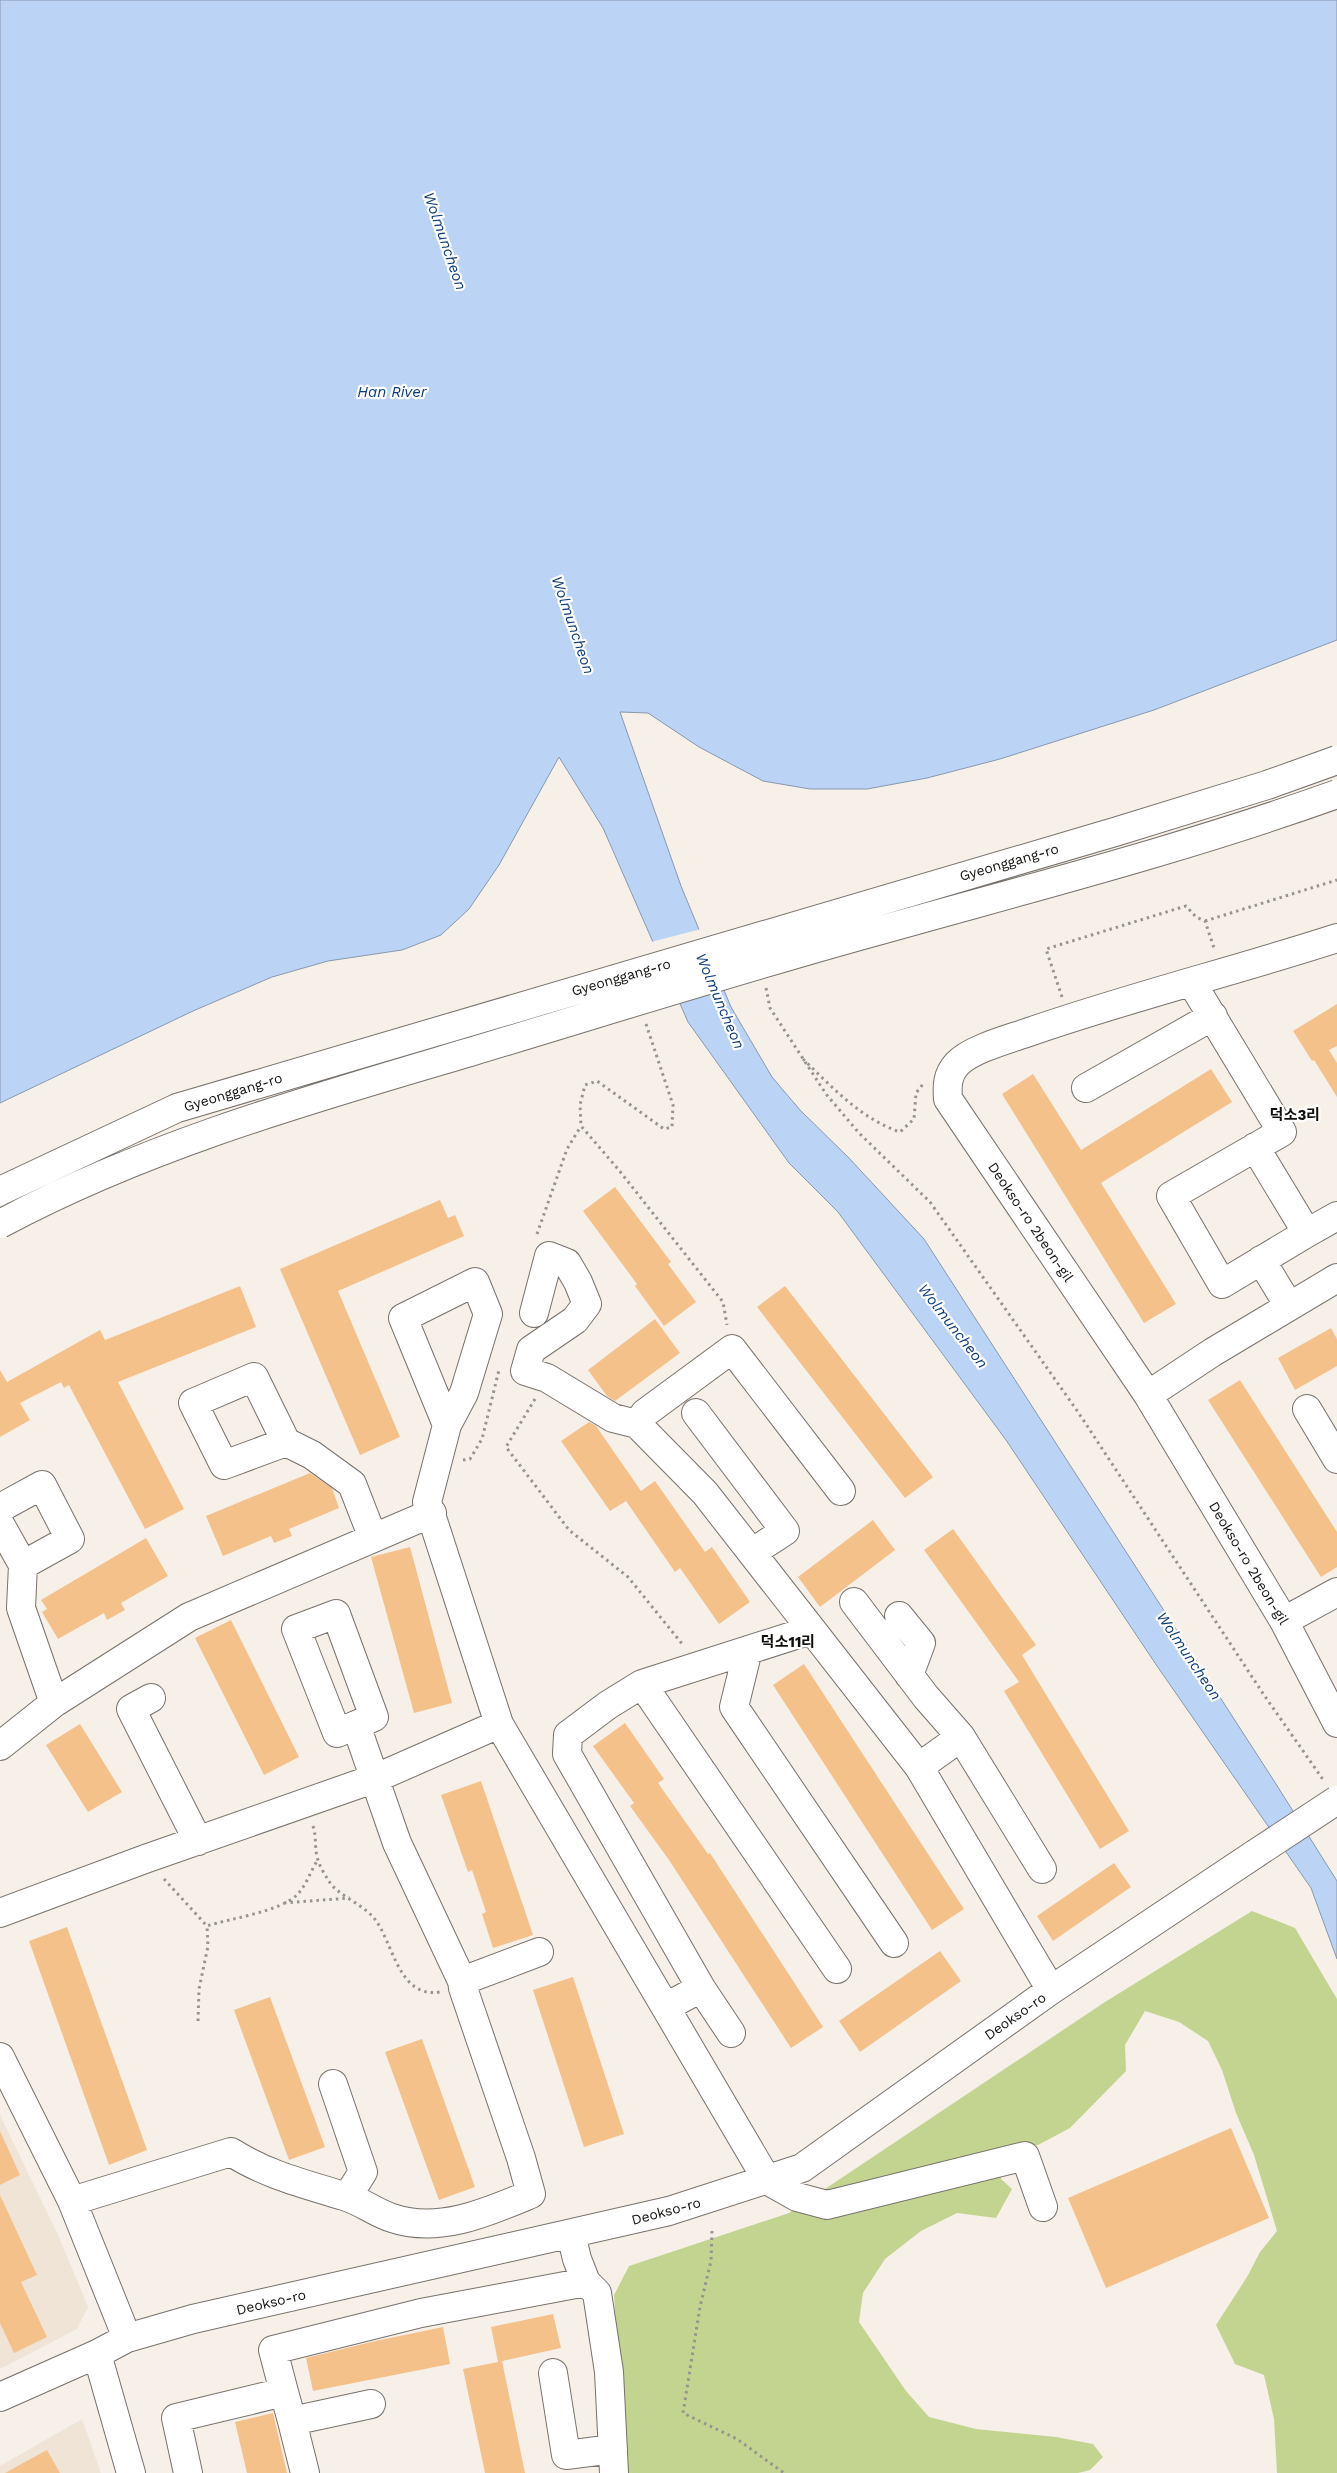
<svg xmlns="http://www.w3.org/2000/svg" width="1337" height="2473" viewBox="0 0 1337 2473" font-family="'Work Sans','Noto Sans KR',sans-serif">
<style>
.built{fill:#f0e4d7}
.green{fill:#c3d491}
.water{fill:#bbd3f5;stroke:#8898af}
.pier{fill:#f6f0e9}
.building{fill:#f4c18b}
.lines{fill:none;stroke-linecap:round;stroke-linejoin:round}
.minor-casing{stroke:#77716b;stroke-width:30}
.path{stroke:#97938d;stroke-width:3;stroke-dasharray:2.5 4;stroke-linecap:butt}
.minor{stroke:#fff;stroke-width:28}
.minor-bridge-casing{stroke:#77716b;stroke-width:30;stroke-linecap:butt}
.major-bridge-casing{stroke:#77716b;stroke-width:30;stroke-linecap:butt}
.minor-bridge{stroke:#fff;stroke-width:28}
.major-bridge{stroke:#fff;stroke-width:28}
.labels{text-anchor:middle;stroke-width:4.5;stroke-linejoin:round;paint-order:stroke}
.street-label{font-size:14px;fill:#110f0c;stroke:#fefefe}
.water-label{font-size:15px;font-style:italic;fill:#09397a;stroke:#fefefe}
.neighbourhood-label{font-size:15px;font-weight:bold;fill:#110f0c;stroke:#fefefe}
</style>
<rect width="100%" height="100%" fill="#f6f0e9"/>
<path class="built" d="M0,2115l58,120 30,72 -11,22 -77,40z
M82,2419l19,54h-101v-7z"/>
<path class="green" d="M1252,1911l43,17 42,71v474h-60l-3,-54 -10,-44 -29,-11 -19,-39 31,-48 13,-25 17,-21 -23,-76 -18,-42 -14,-43 -14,-29 -29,-19 -34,-11 -20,34 1,26 -56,57 -32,17 -31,1 -6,33 11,10 -16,29 -39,-5 -36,18 -36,28 -22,34 -4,29 47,69 23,26 47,12 80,8 37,7 10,13 -13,13 -12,3h-453l-11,-178 15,-29 160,-53 316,-211z"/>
<path class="water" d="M0,0h1337v640l-183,70 -154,49 -73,19 -60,11h-57l-47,-8 -64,-34 -51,-34 -28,-1 61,174 50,121 41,70 28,33 49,48 75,81 352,545 61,97v78l-26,-71 -154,-222 -151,-226 -168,-228 -49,-49 -101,-141 -85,-194 -44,-71 -60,108 -30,44 -28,26 -39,15 -74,11 -56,16 -79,34 -193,92z"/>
<path class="pier" d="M701,929l25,60 -49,15 -26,-62z"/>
<path class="building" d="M1337,1004v42l-8,4 8,13v34l-23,-37 -2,1 -19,-30z
M1211,1069l21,33 -131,81 75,121 -32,19 -142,-229 31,-20 48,76z
M615,1187l56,75 -3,2 28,38 -32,24 -29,-40 2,-2 -54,-73z
M440,1200l8,18 7,-3 9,21 -126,55 62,146 -40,18 -80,-186z
M240,1286l16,41 -138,55 66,127 -39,20 -76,-144 -5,3 -3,-6 -41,21 10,17 -30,17v-67l7,12 93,-52 5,10z
M785,1286l148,191 -28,21 -148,-191z
M655,1319l25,34 -65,48 -8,-5 -19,-26z
M1331,1328l6,11v27l-42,24 -17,-32z
M1240,1380l97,152v35l-16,10 -113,-177z
M589,1422l7,4 45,65 14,-10 50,71 7,-5 38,55 -31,22 -39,-56 -5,4 -49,-71 -16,10 -49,-70z
M310,1473l22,15 7,20 -50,21 3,7 -18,7 -3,-7 -48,20 -17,-40z
M873,1520l22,30 -75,57 -22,-30z
M953,1529l83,116 -14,10 107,176 -29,18 -96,-158 15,-9 -95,-132z
M146,1538l22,38 -47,27 4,7 -18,10 -3,-7 -46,26 -16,-27 5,-3 -6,-9z
M410,1547l42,156 -38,10 -43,-156z
M231,1620l68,137 -35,18 -69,-137z
M804,1664l160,245 -32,21 -159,-245z
M625,1723l39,56 -6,4 50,71 2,-1 113,174 -32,21 -122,-188 -39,-54 4,-3 -41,-57z
M80,1724l42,68 -34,20 -42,-67z
M481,1781l52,154 -40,13 -11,-34 4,-2 -14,-42 -4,2 -27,-77z
M1114,1863l17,24 -78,54 -16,-25z
M67,1927l80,223 -38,15 -80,-224z
M940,1951l21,30 -101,71 -21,-31z
M573,1977l51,157 -40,13 -51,-157z
M270,1997l55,150 -36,13 -55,-150z
M422,2039l53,148 -36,13 -54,-148z
M1231,2128l38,90 -163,70 -38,-90z
M0,2131l20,44 -20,10z
M0,2195l37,80 -16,7 26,55 -33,16 -14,-30z
M553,2314l8,34 -59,13 23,112h-40l-22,-104 35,-7 -7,-35z
M443,2327l7,37 -137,27 -7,-33 65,-16z
M273,2413l14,60h-40l-12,-51z
M47,2450l13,23h-55z"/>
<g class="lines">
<defs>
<path id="minor" d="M1337,938c-102,33 -207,59 -308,94 -20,7 -58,17 -72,32 -10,11 -10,22 -9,35l200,296 136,226 53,102
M1192,983l90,149 -111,64 51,88 85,-51 -52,-86
M1086,1088l127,-72
M1307,1233l30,-17
M1261,1260l28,46
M534,1313l15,-57 18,7 11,19 9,22 -12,16 -44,30 -6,21 22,7 66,40 24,6 68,69 214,274 132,223
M1148,1395l65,-43 124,-74
M1307,1409l30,50
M696,1413l89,118 -32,21
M637,1424l8,-11 87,-64 109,142
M447,1425l-44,-107 72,-36 13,32 -24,79 -17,32 -20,77 72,222 268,456 30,17 30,8 198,-49 18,51
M286,1442l-62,23 -31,-62 61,-26 32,65 26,13 40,29 21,54
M0,1508l42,-23 28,54 -47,26
M0,1524l23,41 -2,43 33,95
M854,1602l72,95 35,40
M899,1616l22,27 -12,32
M1284,1621l53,-29
M811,1630l-169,54 195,285
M748,1650l-14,57 160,236
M642,1684l-34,21 -40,30 -1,19 134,234
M151,1698l-20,11 67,132
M0,1746l54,-43 135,-86 243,-104
M919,1767l42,-30 81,132
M0,1913l145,-54 231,-81 123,-54
M462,1981l77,-29
M666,2007l35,-19 30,45
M0,2057l72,144 55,137
M333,2084l30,88 -16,25
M72,2201l159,-49c36,23 74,32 113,44 17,5 32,17 48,22 47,16 96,-6 139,-24l-10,-36 -58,-170 -1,-7 -65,-138 -41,-118 -19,8 -41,-104 40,-15 38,103 -18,8
M571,2234l6,25 9,23
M97,2354l34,119
M553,2373l13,82 47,-6
M284,2392l8,29 79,-17
M0,2397l97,-43 30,-16 66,-19 476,-108 133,-43 249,-178 204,-136
M292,2421l13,52
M188,2473l-12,-55 108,-26 -11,-42 148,-37 165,-31 11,11 12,79 5,101"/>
</defs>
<use href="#minor" class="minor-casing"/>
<path class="path" d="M1205,921l132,-41
M766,988l4,20 56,86 33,39 71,69 148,210 186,283 60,86
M1062,997l-16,-48 140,-43 10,11 9,4 10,30
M646,1024l27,81 -1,22 -8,2 -67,-48 -12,4 -5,20 1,21 37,43 105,133 4,23
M803,1059c29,28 58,60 97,73l14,-13 2,-26 7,-9
M537,1234l30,-85 14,-23
M535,1399l-29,48 63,83 59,47 55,68
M463,1460l7,-1 12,-20 17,-69
M313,1826c4,12 1,23 5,34 2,7 7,15 11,21 7,13 33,23 44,36 20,22 24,82 67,75
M164,1879l43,47c24,-8 73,-14 91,-32 8,-9 13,-23 19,-33
M284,1903l66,-5
M198,2021l1,-32 9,-43 -1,-20
M712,2231l-1,30 -11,46 -17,106 54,26 47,34"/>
<use href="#minor" class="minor"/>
<defs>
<path id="minor-bridge" d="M1255,1854l82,-54"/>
<path id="major-bridge" d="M0,1191l177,-83 941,-277 149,-46 70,-25
M0,1224c147,-79 311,-125 470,-172 133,-40 266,-82 400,-119 156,-44 314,-84 467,-139"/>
</defs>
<use href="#minor-bridge" class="minor-bridge-casing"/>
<use href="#major-bridge" class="major-bridge-casing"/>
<use href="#minor-bridge" class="minor-bridge"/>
<use href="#major-bridge" class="major-bridge"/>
</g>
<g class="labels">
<g class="street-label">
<text transform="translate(1009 862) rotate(-16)" y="5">Gyeonggang-ro</text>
<text transform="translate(621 977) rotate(-16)" y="5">Gyeonggang-ro</text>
<text transform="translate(233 1092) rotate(-17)" y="5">Gyeonggang-ro</text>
<text transform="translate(1031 1222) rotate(56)" y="5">Deokso-ro 2beon-gil</text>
<text transform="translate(1249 1563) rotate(59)" y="5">Deokso-ro 2beon-gil</text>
<text transform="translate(1015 2016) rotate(-35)" y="5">Deokso-ro</text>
<text transform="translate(666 2211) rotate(-15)" y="5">Deokso-ro</text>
<text transform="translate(271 2302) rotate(-13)" y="5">Deokso-ro</text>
</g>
<g class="water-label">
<text transform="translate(445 241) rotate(71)" y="5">Wolmuncheon</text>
<text x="392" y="397">Han River</text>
<text transform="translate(573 625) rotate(71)" y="5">Wolmuncheon</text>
<text transform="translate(720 1001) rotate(67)" y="5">Wolmuncheon</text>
<text transform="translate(953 1326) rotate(52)" y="5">Wolmuncheon</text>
<text transform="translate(1189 1656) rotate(56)" y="5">Wolmuncheon</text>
</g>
<g class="neighbourhood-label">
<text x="1295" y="1120">덕소3리</text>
<text x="788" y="1647">덕소11리</text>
</g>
</g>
</svg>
